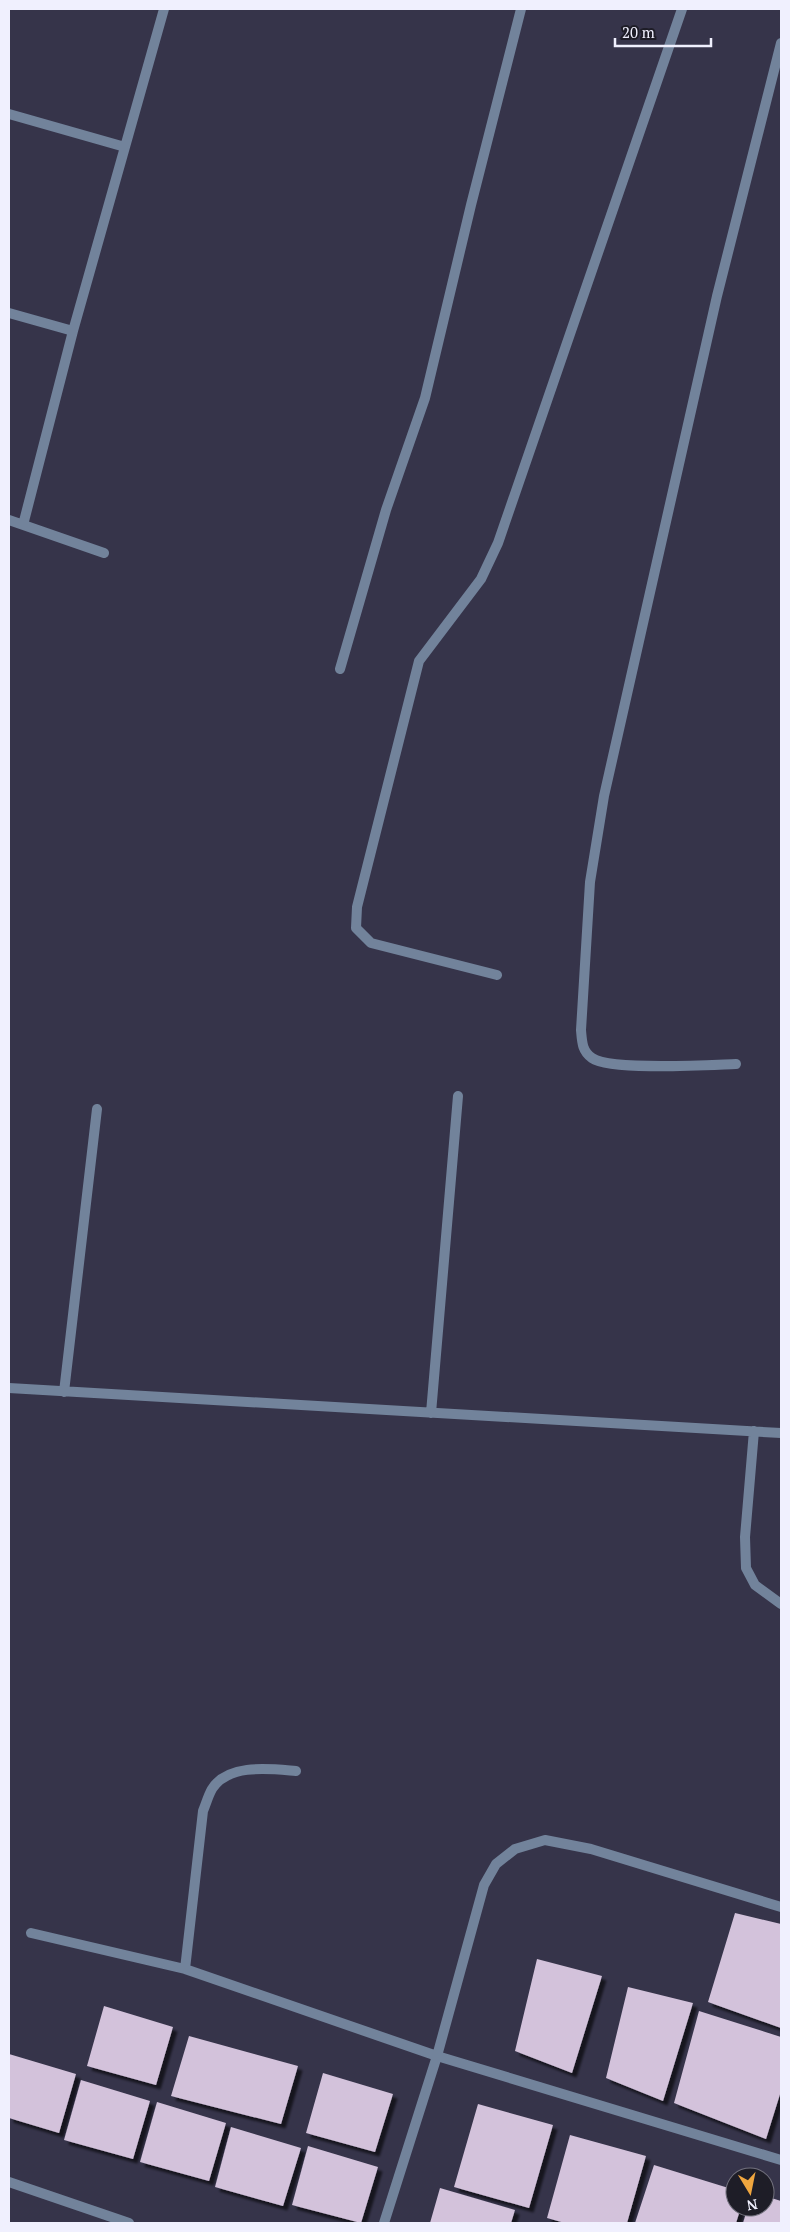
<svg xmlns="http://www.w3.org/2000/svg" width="790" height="2232" viewBox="0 0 790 2232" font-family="'PT Serif',serif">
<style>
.building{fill:#d3c2db;filter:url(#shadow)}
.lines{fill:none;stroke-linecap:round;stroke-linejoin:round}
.service{stroke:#72839b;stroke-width:10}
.minor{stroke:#72839b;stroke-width:10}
</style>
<defs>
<filter id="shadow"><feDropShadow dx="4.5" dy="4.5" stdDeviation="1" flood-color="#0009"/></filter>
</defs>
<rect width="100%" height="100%" fill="#36344a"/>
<path class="building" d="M735,1913l46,11v104l-73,-26z
M537,1959l65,17 -30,97 -57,-22z
M628,1987l65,16 -30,98 -57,-23z
M104,2006l69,21 -17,58 -69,-19z
M699,2011l82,26v54l-15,48 -92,-36z
M189,2036l109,30 -17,58 -110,-28z
M9,2054l67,20 -17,59 -50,-15z
M323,2073l70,21 -18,58 -69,-19z
M81,2080l69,21 -17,58 -69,-19z
M157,2102l69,21 -17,58 -69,-19z
M478,2104l75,21 -24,83 -75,-21z
M231,2127l70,21 -18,58 -68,-19z
M570,2135l76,21 -19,67h-62l-18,-5z
M308,2146l70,21 -17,56 -69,-18z
M654,2165l81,25v17h6l-5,16h-101z
M440,2188l75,22 -4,13h-81z
M765,2196l16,5v22h-38l5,-16h17z"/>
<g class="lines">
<path class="service" d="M497,975l-126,-32 -15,-15 1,-21 62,-246 62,-82 17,-36 184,-534
M736,1064c-28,1 -125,7 -144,-6 -10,-7 -10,-16 -11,-28l9,-148 14,-86 113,-500 64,-253
M9,1388l772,45
M64,1392l33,-283
M431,1413l27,-317
M754,1431l-9,106 1,31 9,17 26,19"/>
<path class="minor" d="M9,114l116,33
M9,313l64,18
M9,520l95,33
M23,525l50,-194 91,-322
M340,669l46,-159 39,-112 46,-193 50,-196
M31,1933l154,36 252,87 344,104
M185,1969l18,-158c3,-7 5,-15 9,-22 16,-26 59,-20 84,-18
M9,2182l120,41
M384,2223l53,-167 47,-171 12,-21 19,-15 30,-9 46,9 190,58"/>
</g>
<rect width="790" height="2232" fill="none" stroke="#f0f0fe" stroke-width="20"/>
<g transform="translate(750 2192) rotate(170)"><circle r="24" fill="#1e1d27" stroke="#72717d"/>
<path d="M0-4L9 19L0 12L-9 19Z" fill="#f0a63f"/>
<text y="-8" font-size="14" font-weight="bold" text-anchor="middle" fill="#f0f0fe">N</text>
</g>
<path d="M615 38v8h96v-8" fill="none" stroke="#f0f0fe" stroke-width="2.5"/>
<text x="622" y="38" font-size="15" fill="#f0f0fe" stroke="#1e1d27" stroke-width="4" paint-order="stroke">20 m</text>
</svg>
